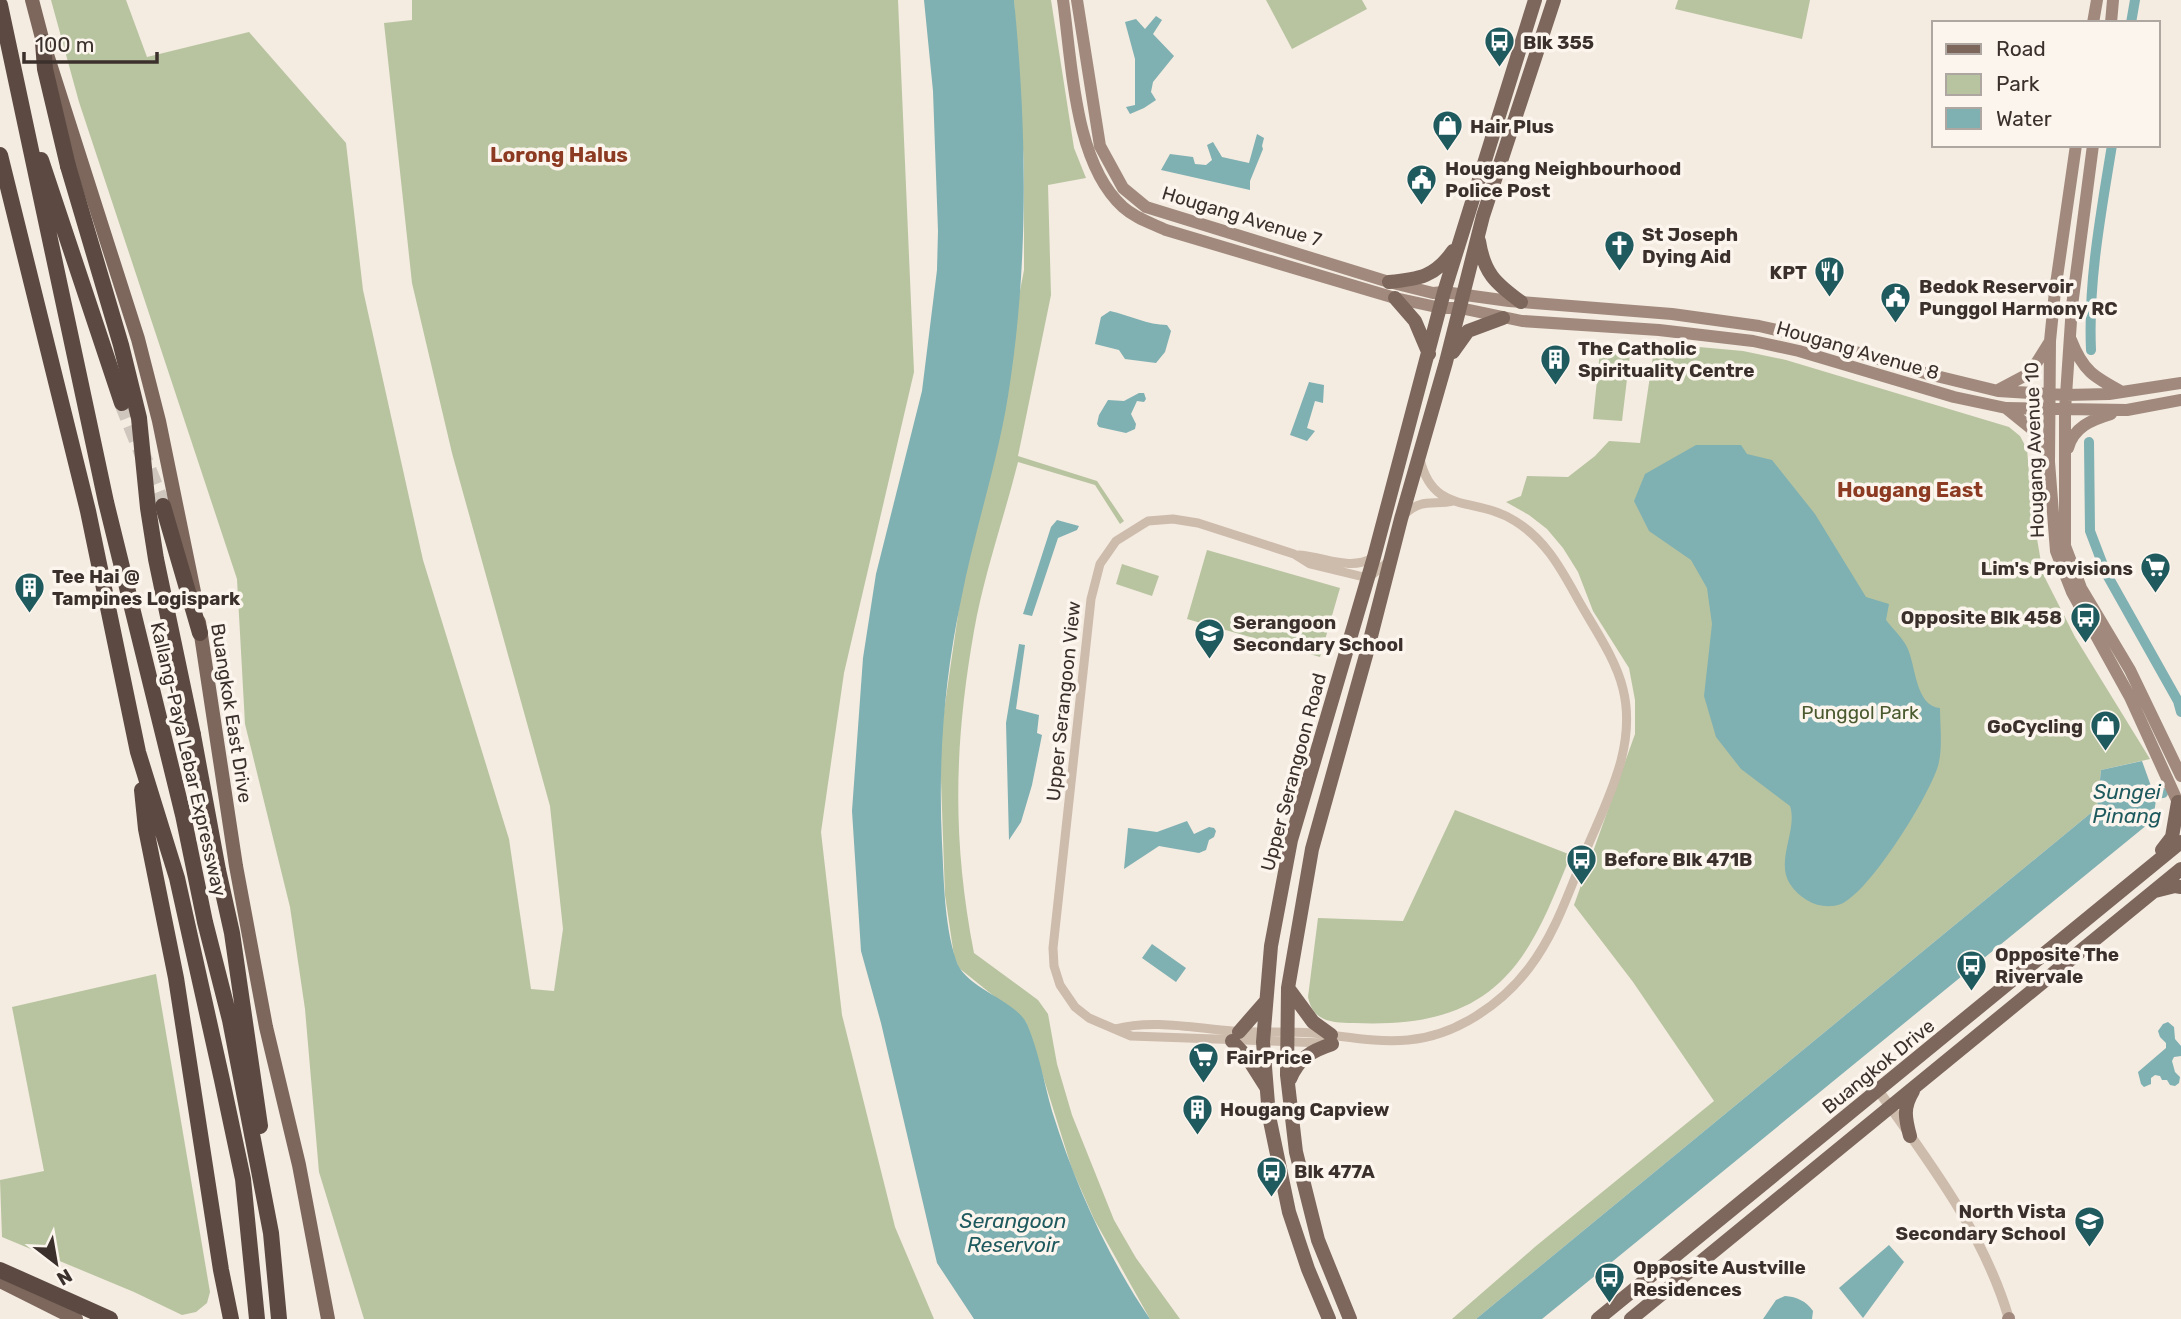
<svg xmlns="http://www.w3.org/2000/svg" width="2181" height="1319" viewBox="0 0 2181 1319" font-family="Rubik,sans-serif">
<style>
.green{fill:#b8c4a0}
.water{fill:#7fb0b2}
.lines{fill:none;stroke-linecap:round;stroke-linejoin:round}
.canal{stroke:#7fb0b2;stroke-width:10}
.motorway-tunnel{stroke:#cfc6bd;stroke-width:16;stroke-dasharray:16 8;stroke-linecap:butt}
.minor{stroke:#cdbbac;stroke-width:9}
.tertiary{stroke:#cdbbac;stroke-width:10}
.secondary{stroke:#a18a7d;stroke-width:12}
.primary{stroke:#7d675c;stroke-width:14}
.motorway{stroke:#5c4a42;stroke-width:16}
.motorway-bridge{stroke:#5c4a42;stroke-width:16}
.labels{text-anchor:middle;stroke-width:7;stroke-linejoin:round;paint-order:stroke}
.poi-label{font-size:19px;font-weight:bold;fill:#3b302b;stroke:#fbf5ee;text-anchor:start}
.street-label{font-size:19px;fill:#3b302b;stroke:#fbf5ee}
.park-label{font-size:19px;fill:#4a5a2e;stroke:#fbf5ee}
.neighbourhood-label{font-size:21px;font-weight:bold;fill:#8c3b22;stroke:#fbf5ee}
.water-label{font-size:21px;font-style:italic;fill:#1f5a5e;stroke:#fbf5ee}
</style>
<rect width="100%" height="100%" fill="#f4ebe1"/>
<path class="green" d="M51,0h75l21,57 102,-25 97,111 17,147 60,270 86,279 22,150 23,2 9,-62 -13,-123 -98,-353 -40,-170 -28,-260 28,-3v-20h486l16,372 -70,301 -23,159 21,183 53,212 39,92h-570l-45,-147 -14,-163 -15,-102 -45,-183 -8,-145 -158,-477z
M1014,0h37l23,148 12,30 -38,7 3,110 -33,161 79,25 27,40 -4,3 -25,-39 -77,-23c-14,56 -34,112 -44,169 -20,114 -22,209 0,322l64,47 10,14 9,50 15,51 42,105 22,38 44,61h-30l-56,-100 -22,-50 -46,-147 -67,-54 -5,-12 -9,-61 -5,-143 4,-41 16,-110 64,-331v-105z
M1266,0h96l5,9 -75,40z
M1678,0h132l-8,39 -127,-30z
M1655,343l88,8 43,9 223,67 11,9 7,13 5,60 11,65 32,63 75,122 -49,11 -4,38 -621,511h-24l84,-73 178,-145 -81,-119 -59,-77 61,-171v-34l-6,-32 -36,-57 -15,-39 -15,-24 -16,-19 -18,-14 -23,-13 15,-6 6,-20 41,1 27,-21 14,-15 31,2z
M1600,351l30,3 -8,67 -29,-2z
M1207,550l133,38 -20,69 -133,-38z
M1122,564l37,12 -7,20 -36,-12z
M1455,810l116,45c-13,30 -24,61 -41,89 -41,69 -101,82 -176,79 -21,0 -41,-1 -46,-26l10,-79 85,3z
M156,974l54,318 -3,11 -11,9 -14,3 -48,-23 -132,-55 -2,-57 44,-9 -32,-164z"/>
<path class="water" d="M924,0h90c13,132 15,265 -6,396 -11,69 -34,136 -47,204 -17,81 -23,160 -19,243 2,38 2,80 14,117 8,28 60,40 71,64 12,28 17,59 25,87 23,73 55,145 98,208h-176l-37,-56 -56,-240 -20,-72 -9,-140 11,-153 13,-84 46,-183 15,-121 1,-39 -5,-140z
M1156,16l6,4 -9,14 21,22 -21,26 -2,10 5,8 -12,8 -14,6 -4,-7 9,-2v-46l-10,-37 11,-3 9,10z
M1257,134l7,4 -2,8 1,3 -13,32v9l-89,-20 9,-16 23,3 2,7 11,1 6,-5 -5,-15 6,-3 9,15 27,6z
M1110,311c19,4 38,14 57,14l4,6 -6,21 -9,11 -31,-4 -6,-9 -24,-6 6,-27z
M1309,382l15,3 -1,18 -8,-2 -8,27 8,3 -8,10 -17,-6z
M1139,393h5l2,6 -2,3 -7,-1 -6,13 5,10 -1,5 -9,4 -27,-6 -2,-3 2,-9 9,-15 16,1z
M1696,445h45l6,9 25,6 43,54 51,83 23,7 -3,16c6,8 16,17 21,27 9,18 8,59 33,61 0,18 3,40 -2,58 -9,30 -68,126 -97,138 -19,7 -40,-3 -51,-20 -15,-23 8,-54 0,-78l-49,-37 -25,-32 -12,-41 8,-72 -5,-36 -16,-28 -42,-29 -15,-30 11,-27z
M1057,520l22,6 -2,4 -19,8 -26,78 -9,-2 28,-87z
M1019,644l6,1 -9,64 23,6 -2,18 5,2 -10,50 -11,37 -12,18 -3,-117z
M2142,761l14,39 -3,20 -611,499h-66l621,-511 4,-38z
M1187,821l7,13 15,-7 5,1 2,3 -2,6 -5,3 -3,10 -7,3 -40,-7 -35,23 4,-41 29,4z
M1152,944l34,24 -10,14 -34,-24z
M2168,1022l6,5 1,12 6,7v10l-7,1 -2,4 3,11 5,5 -1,6 -4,3 -5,-1 -3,-5h-5l-2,-4 -5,-1 -4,3v6l-7,3 -3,-3 -3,-12 28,-24v-5l-6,-6 -2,-6 5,-7z
M1889,1245l15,17 -41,56 -24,-30z
M1785,1296c12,1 21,5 28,15l-1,8h-49l13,-19z"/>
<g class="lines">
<path class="canal" d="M2131,23l4,-23
M2091,350c-3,-69 10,-137 21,-205
M2089,442l1,89 16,42 72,128 3,11
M2153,794l10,-1"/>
<path class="motorway-tunnel" d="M122,403l41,103"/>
<path class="minor" d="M1404,515c18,-18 30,-9 50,-14
M1299,555c27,2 50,16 74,3
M1115,1029c37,-10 79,-1 117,2 27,2 53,0 80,2 32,3 64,10 96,7 47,-4 93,-35 121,-72 27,-35 41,-80 58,-120 21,-50 50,-103 36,-159 -8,-33 -32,-65 -48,-95 -16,-29 -31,-55 -60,-73 -39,-25 -82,-5 -95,-62
M1324,1043l-193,-7 -42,-18 -14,-11 -15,-22 -6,-19 -1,-18 38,-349 9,-35 16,-23 32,-20 25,-2 25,4 96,31 16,10 58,14 20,-16"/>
<path class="tertiary" d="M1878,1090c51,72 106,143 131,229"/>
<path class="secondary" d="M1063,0c9,63 11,163 60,207 12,11 28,16 43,23l229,68 46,10h19l62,13 137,9 94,11 46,10 155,46 52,11 121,2 54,-10
M1077,0l23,146 23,42 23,19 243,75 44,11 11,-1 65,9 163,13 87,12 44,10 125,38 70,17 68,4 43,-1 72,-11
M2093,23l4,-23
M2111,23l2,-23
M2076,145l-21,146 -5,50 -1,121 7,89 16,41 58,105 51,112
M2093,145l-21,161 -7,104v136l16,42 49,82 51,106
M2071,340c12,31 23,37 51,52
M1998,390l32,-17 19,-30
M2006,408l26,21 15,28
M2068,448c6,-21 23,-28 43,-34
M2008,1319l1,-1"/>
<path class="primary" d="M32,0l11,42 95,297 21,82 35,171
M1479,241c5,32 16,42 42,61
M1389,282c30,-3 46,-5 64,-31
M1395,298l20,23 14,33
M1453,352l15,-21 35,-13
M199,622l37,244 30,161 33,138 29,154
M2162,850l10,-13 6,-35
M2155,891l20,-5 6,1
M1288,988l25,34 18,13
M1239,1032l27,-31
M1232,1041l15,16 19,30
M1290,1079c9,-21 21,-28 42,-35
M1910,1136c-5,-18 -7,-29 3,-45
M0,1281l76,38
M1329,1319l-21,-50 -19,-57 -20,-96 -6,-74 8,-96 20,-106 83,-283 70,-265 91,-292
M1350,1319l-32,-79 -22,-88 -9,-77 1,-87 24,-139 56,-201 33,-129 45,-157 37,-146 71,-216
M1598,1319l583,-477
M1631,1319l550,-450"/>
<path class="motorway" d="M0,5l106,497 77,313 22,107 25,98 41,213 8,86
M43,42l2,27 23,97
M0,155l88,356 50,241 39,126 45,202 21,99 14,140
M41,160l81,243
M163,506l37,127
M193,735l25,135 14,63 28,193
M142,790l4,39 30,149 45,292 10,49
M0,1270l110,49"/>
<path class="motorway-bridge" d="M68,166l53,179 18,73 9,90 8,51 37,176"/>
</g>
<defs>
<symbol id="bus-pin" viewBox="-11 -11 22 30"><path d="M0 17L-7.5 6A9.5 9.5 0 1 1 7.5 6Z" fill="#1f5a5e" stroke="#fbf5ee"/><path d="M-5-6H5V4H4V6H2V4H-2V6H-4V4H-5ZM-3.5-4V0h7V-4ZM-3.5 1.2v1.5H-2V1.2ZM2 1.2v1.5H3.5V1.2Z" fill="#fff"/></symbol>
<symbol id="shop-pin" viewBox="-11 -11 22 30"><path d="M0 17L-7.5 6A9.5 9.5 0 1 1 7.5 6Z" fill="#1f5a5e" stroke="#fbf5ee"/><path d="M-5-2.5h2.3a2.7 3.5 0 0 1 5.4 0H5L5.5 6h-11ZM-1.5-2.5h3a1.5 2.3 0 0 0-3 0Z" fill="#fff"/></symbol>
<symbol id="civic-pin" viewBox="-11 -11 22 30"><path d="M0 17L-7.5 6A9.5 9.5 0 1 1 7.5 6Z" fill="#1f5a5e" stroke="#fbf5ee"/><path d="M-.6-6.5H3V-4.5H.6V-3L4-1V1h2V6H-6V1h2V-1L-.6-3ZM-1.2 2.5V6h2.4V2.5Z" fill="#fff"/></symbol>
<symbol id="church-pin" viewBox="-11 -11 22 30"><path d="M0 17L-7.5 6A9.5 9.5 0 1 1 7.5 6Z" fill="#1f5a5e" stroke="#fbf5ee"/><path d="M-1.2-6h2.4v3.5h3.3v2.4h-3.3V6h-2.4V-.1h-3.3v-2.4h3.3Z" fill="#fff"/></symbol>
<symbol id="restaurant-pin" viewBox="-11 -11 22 30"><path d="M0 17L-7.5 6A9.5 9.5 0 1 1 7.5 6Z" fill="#1f5a5e" stroke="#fbf5ee"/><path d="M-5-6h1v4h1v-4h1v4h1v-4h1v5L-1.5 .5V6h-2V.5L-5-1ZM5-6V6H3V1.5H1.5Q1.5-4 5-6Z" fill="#fff"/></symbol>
<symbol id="building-pin" viewBox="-11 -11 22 30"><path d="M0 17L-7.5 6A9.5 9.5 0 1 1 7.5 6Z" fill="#1f5a5e" stroke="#fbf5ee"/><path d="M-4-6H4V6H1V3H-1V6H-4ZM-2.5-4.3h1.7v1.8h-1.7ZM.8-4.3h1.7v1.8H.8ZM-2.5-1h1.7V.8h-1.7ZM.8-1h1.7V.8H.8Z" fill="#fff"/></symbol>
<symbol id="supermarket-pin" viewBox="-11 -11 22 30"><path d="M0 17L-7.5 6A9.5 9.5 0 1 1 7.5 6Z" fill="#1f5a5e" stroke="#fbf5ee"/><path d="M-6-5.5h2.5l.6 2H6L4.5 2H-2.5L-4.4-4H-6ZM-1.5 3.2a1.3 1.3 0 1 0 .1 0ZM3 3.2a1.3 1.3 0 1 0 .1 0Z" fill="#fff"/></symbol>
<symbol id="school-pin" viewBox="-11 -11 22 30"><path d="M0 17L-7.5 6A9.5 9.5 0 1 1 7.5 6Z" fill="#1f5a5e" stroke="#fbf5ee"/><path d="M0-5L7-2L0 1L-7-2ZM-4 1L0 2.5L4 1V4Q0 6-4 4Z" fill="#fff"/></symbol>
</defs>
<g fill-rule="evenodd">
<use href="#bus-pin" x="1482" y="24" width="35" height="47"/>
<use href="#shop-pin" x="1430" y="108" width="35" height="47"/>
<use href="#civic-pin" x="1404" y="162" width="35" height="47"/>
<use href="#church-pin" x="1602" y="228" width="35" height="47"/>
<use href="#restaurant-pin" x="1812" y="254" width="35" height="47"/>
<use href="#civic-pin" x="1878" y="280" width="35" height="47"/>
<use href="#building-pin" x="1538" y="342" width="35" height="47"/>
<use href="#supermarket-pin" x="2138" y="550" width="35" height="47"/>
<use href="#building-pin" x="12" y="570" width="35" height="47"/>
<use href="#bus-pin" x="2068" y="600" width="35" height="47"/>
<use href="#school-pin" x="1192" y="616" width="35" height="47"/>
<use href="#shop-pin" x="2088" y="708" width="35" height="47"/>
<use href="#bus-pin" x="1564" y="842" width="35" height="47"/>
<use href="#bus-pin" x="1954" y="948" width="35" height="47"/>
<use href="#supermarket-pin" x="1186" y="1040" width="35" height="47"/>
<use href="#building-pin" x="1180" y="1092" width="35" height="47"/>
<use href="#bus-pin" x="1254" y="1154" width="35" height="47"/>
<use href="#school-pin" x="2072" y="1204" width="35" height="47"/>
<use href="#bus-pin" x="1592" y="1260" width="35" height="47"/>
</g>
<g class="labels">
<g class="poi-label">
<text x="1523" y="49">Blk 355</text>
<text x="1470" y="133">Hair Plus</text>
<text x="1445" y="175">Hougang Neighbourhood<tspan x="1445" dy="22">Police Post</tspan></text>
<text x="1642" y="241">St Joseph<tspan x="1642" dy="22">Dying Aid</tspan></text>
<text x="1807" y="279" text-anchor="end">KPT</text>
<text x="1919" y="293">Bedok Reservoir<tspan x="1919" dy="22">Punggol Harmony RC</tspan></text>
<text x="1578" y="355">The Catholic<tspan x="1578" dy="22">Spirituality Centre</tspan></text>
<text x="2133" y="575" text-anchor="end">Lim's Provisions</text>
<text x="52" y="583">Tee Hai @<tspan x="52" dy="22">Tampines Logispark</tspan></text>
<text x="2062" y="624" text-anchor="end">Opposite Blk 458</text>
<text x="1233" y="629">Serangoon<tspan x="1233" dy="22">Secondary School</tspan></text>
<text x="2083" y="733" text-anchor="end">GoCycling</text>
<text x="1604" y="866">Before Blk 471B</text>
<text x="1995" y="961">Opposite The<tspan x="1995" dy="22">Rivervale</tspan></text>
<text x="1226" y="1064">FairPrice</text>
<text x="1220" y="1116">Hougang Capview</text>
<text x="1294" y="1178">Blk 477A</text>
<text x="2066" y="1218" text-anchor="end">North Vista<tspan x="2066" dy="22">Secondary School</tspan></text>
<text x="1633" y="1274">Opposite Austville<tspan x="1633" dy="22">Residences</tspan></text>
</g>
<g class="street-label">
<text transform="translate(1242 216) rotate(17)" y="7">Hougang Avenue 7</text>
<text transform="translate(1858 350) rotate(16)" y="7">Hougang Avenue 8</text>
<text transform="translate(2034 450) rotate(-92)" y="7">Hougang Avenue 10</text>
<text transform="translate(1063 701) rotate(-84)" y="7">Upper Serangoon View</text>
<text transform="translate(232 713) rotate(81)" y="7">Buangkok East Drive</text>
<text transform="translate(189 759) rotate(77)" y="7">Kallang-Paya Lebar Expressway</text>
<text transform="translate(1293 772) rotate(-75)" y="7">Upper Serangoon Road</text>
<text transform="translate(1878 1066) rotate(-39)" y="7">Buangkok Drive</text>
</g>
<g class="park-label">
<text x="1860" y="719">Punggol Park</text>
</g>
<g class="neighbourhood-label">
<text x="559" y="162">Lorong Halus</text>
<text x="1910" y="497">Hougang East</text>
</g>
<g class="water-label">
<text x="2127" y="799">Sungei<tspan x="2127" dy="24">Pinang</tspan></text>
<text x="1013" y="1228">Serangoon<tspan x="1013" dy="24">Reservoir</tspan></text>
</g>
</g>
<rect x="1932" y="21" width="228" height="126" fill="#fbf5ee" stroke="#aea6a0" stroke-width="2"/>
<rect x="1946" y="44" width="35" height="10" fill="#7d675c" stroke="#aea6a0" stroke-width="2"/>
<text x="1996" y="56" font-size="21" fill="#3b302b">Road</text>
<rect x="1946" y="74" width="35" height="21" fill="#b8c4a0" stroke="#aea6a0" stroke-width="2"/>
<text x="1996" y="91" font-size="21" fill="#3b302b">Park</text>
<rect x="1946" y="108" width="35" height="21" fill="#7fb0b2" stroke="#aea6a0" stroke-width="2"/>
<text x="1996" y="126" font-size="21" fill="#3b302b">Water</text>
<g transform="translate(56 1263) rotate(149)" stroke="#fbf5ee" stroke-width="5" paint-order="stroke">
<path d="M0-5L12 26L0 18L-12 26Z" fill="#3b302b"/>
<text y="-10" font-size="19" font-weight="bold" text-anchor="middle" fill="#3b302b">N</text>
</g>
<path d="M24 52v10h133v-10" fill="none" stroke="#3b302b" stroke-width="3.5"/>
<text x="35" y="52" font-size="21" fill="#3b302b" stroke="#fbf5ee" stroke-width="5" paint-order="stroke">100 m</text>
</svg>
